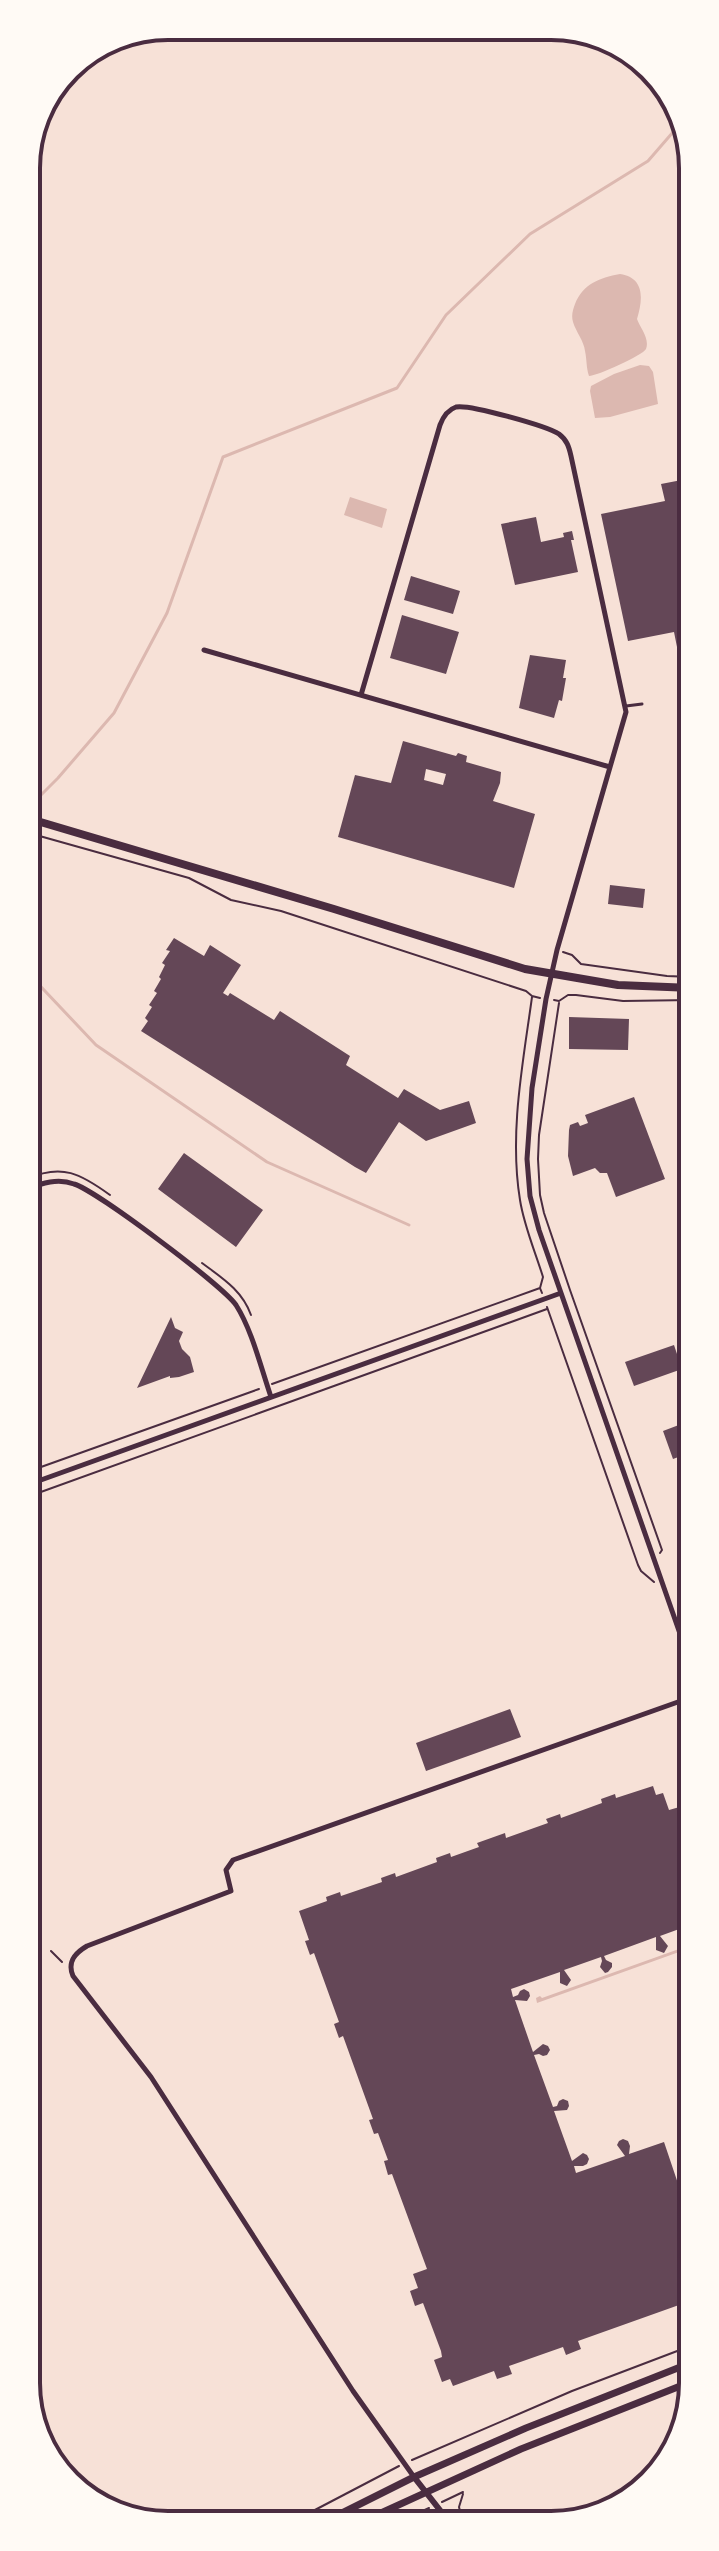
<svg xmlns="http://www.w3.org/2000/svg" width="719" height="2551" viewBox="0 0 719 2551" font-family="'Golos Text',sans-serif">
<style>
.water{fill:#dcb8b0}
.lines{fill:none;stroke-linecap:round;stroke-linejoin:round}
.stream{stroke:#dcb8b0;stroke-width:3}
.building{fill:#644757;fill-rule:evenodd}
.path{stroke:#4a2c40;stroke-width:2}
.service{stroke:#4a2c40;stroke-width:3}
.minor{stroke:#4a2c40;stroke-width:5}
.tertiary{stroke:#4a2c40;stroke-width:6}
.secondary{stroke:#4a2c40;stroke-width:7}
.primary{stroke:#4a2c40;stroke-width:8}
.rim{fill:none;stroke:#4a2c40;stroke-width:4}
</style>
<rect width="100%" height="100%" fill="#f7e1d7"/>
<path class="water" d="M620,274c25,4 23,25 17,45 3,9 13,19 9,30 -3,6 -49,27 -57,27 -3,-9 -2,-16 -4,-25 -1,-10 -9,-19 -12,-29 -2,-7 0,-12 2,-18 8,-20 24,-26 45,-30z
M640,365l9,1 4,6 5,32 -48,13 -15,1 -5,-27 1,-5 23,-12z
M350,497l37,12 -5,19 -38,-13z
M27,1013c24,14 12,56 11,79l-3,4h-8z
M693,1944v3l-156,56 -1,-5 4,-2 2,2z"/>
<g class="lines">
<path class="stream" d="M27,809l31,-31 56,-65 53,-100 56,-156 174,-69 49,-73 84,-81 118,-73 32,-37
M27,972l69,73 171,117 142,63"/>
</g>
<path class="building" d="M692,478v181l-12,3 -6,-30 -46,9 -27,-127 64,-13 -4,-17z
M536,517l5,25 23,-5 -1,-4 9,-2 2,9h-3l7,32 -63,13 -14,-61z
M411,576l49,15 -7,23 -49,-14z
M402,615l57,17 -13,42 -56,-16z
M530,655l36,5 -3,18h3l-4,23 -3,-1 -5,18 -35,-10z
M403,741l53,15 2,-3 9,3 -1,6 35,10 -1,11 -7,18 42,13 -21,74 -176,-51 17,-62 36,8zM426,769l20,5 -3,11 -19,-5z
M610,885l35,4 -2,19 -35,-4z
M174,938l30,18 6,-11 31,20 -18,28 5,3 2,-3 44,27 6,-9 70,45 -4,9 52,33 6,-9 36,21 29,-9 7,22 -50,18 -27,-19 -33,51 -11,-6 -214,-136 7,-10 -3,-3 7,-11 -3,-2 8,-12 -3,-2 7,-12 -2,-2 6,-12 -3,-2 8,-12 -4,-1z
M569,1017l60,2 -1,31 -59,-1z
M634,1097l31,82 -49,18 -9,-24h-7l-5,-5 -22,8 -5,-20 1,-26 1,-5 8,-3 2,4 8,-3 -3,-8z
M184,1153l79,57 -27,37 -78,-58z
M171,1317l4,11 8,4 -4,9 3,8 8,8 4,15 -15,5 -9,1v-2l-33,12z
M674,1345l8,24 -48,17 -9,-24z
M692,1420v32l-19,7 -10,-28z
M510,1709l11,28 -95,34 -10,-28z
M653,1786l3,9 7,-2 6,17 21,-6 2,5v70l-2,1 2,1 1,43 -33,12 8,10 -4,7 -8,-3v-13l-52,19 2,4 6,3v4l-4,5 -3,1 -5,-6 2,-6 -1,-4 -37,13 7,10 -4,6 -7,-3v-11l-49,17 2,8 5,-2 2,-4 4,-2 5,3 1,4 -3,5 -12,-1 18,52 10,-8 5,2 2,4 -3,5 -4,1 -4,-2 -5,1 19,52 4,-1 2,-5 4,-2 5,2 1,5 -2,4 -13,1 18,50 11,-8 4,2 2,4 -2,5 -4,2h-9l2,7 49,-17 -8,-11 2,-4 4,-2 5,2 2,5 -1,8 35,-12 29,86v72l-115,41 3,8 -15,6 -3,-8 -54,19 3,8 -15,5 -3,-8 -41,15 -3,-7 -8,3 -8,-22 8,-3 -1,-6 -18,-48 -8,3 -5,-15 8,-3 -5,-14 14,-5 -35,-95 -4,1 -4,-14 4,-1 -10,-27 -4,1 -5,-14 4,-1 -30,-83 -4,2 -5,-14 5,-2 -25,-69 -4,2 -5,-14 4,-1 -10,-29 28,-10 -1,-4 14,-5 1,4 41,-14 -1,-4 14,-5 1,4 41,-15 -1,-4 14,-5 1,4 28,-10 -2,-4 28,-10 1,5 42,-15 -2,-4 14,-5 1,4 41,-15 -1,-4 14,-5 1,4z"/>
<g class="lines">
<path class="path" d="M27,828l9,7 153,43 42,22 50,11 245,80 6,5 8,2
M563,952l9,3 9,9 86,12 25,1
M532,997c-9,66 -23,136 -12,203 4,26 15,51 23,77l-3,11 2,5
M554,1000l5,1 9,-6h8l47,6 69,-1
M559,1003l-20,132 -1,24 2,36 4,18 26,77 92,260 -2,3
M27,1179c35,-16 54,-5 83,16
M202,1263c20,15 40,27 49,52
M547,1307l91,258 3,6 13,11
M272,1384l268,-96
M27,1472l232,-83
M27,1497l520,-188
M51,1951l11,11
M412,2460l160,-69 121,-46
M463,2494l-4,13 4,16
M442,2502l21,-10
M422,2513l9,10
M290,2523l109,-57
M397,2523l32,-15"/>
<path class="service" d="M626,706l16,-2"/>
<path class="minor" d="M204,650l406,117
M361,695l79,-270c3,-8 7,-15 16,-18 13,-3 91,19 103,27 8,6 10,13 12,22l55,256 -69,238 -11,49 -14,89 -5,71 3,37 9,34 153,438
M27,1189c15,-6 31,-11 47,-5 23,7 149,102 162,121 16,25 25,63 35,92
M27,1485l534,-192
M414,2477l-61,-86 -202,-314 -78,-101c-6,-14 2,-23 14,-30l144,-55 -5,-21 7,-10 459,-163"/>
<path class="tertiary" d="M414,2477l36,46"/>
<path class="secondary" d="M322,2523l92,-46 112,-49 167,-66
M359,2523l162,-74 172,-68"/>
<path class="primary" d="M27,818l307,91 191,60 93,16 74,3"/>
</g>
<path d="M0 0H719V2551H0ZM168 40H551A128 128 0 0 1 679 168V2383A128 128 0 0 1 551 2511H168A128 128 0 0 1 40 2383V168A128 128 0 0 1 168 40Z" fill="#fffaf5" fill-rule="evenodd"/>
<path class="rim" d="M168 40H551A128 128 0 0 1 679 168V2383A128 128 0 0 1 551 2511H168A128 128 0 0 1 40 2383V168A128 128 0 0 1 168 40Z"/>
</svg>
